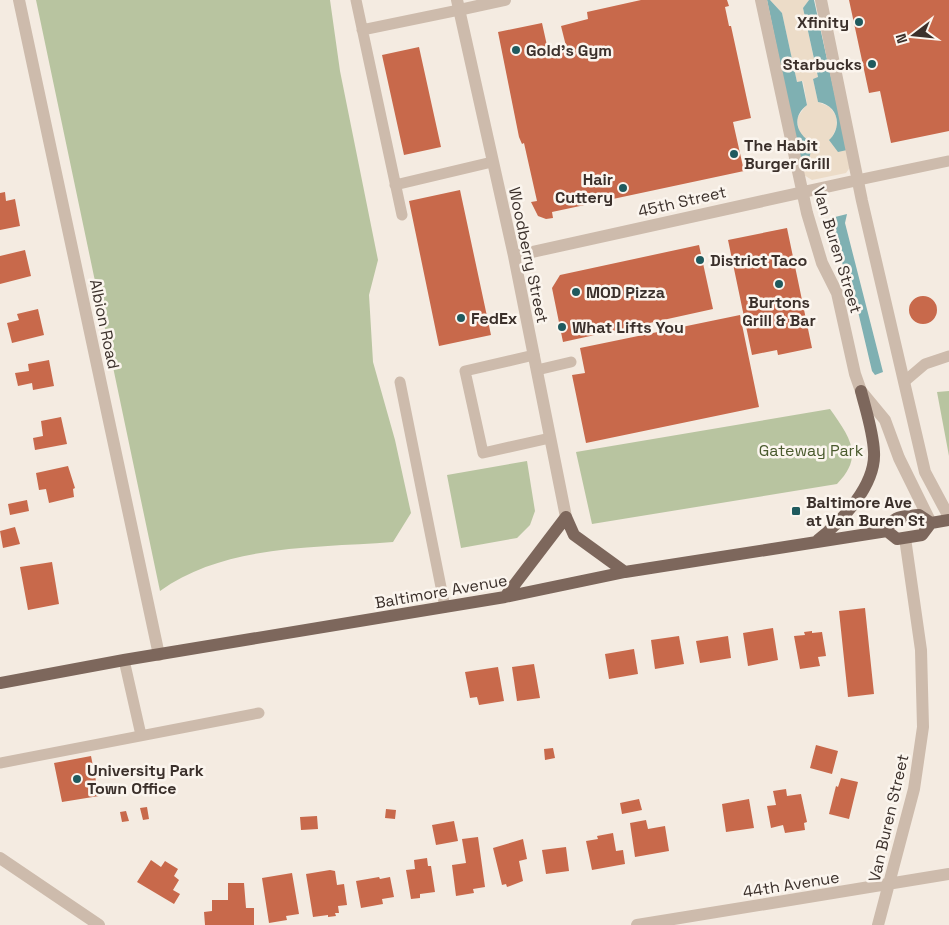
<svg xmlns="http://www.w3.org/2000/svg" width="949" height="925" viewBox="0 0 949 925" font-family="'Space Grotesk',sans-serif">
<style>
.green{fill:#b8c4a0}
.plaza{fill:#ecdcc8}
.water{fill:#7fb0b2}
.building{fill:#c8694b}
.lines{fill:none;stroke-linecap:round;stroke-linejoin:round}
.lane{stroke:#cdbbac;stroke-width:11}
.street{stroke:#cdbbac;stroke-width:12}
.primary{stroke:#7d675c;stroke-width:12}
.poi-dot{fill:#1f5a5e;stroke:#fbf5ee;stroke-width:2}
.labels{text-anchor:middle;stroke-width:5;stroke-linejoin:round;paint-order:stroke}
.poi-label{font-size:16px;font-weight:bold;fill:#3b302b;stroke:#fbf5ee;text-anchor:start}
.street-label{font-size:16px;fill:#3b302b;stroke:#fbf5ee}
.park-label{font-size:16px;fill:#4a5a2e;stroke:#fbf5ee}
</style>
<rect width="100%" height="100%" fill="#f4ebe1"/>
<path class="green" d="M36,0h294l10,71 38,189 -9,35 4,67 22,78 16,73 -18,29c-76,6 -168,2 -233,49z
M949,391v65l-12,-64z
M830,409c19,27 35,47 7,75l-245,40 -16,-72z
M527,461l8,50 -5,14 -13,13 -56,10 -14,-73z"/>
<path class="plaza" d="M770,0h39l-6,8 15,70 -5,1 5,23 12,5 6,9 1,11 -5,10 15,13 4,16 -5,7 -34,7 -8,-5 -4,-14 6,-21 -7,-8 -2,-14 10,-14 -4,-23 -6,1 -15,-69z"/>
<path class="water" d="M767,0h3l12,13 15,69 5,-1 5,24c-16,12 -11,30 6,38l-4,16 -9,2z
M809,0h5l33,150 -9,2 -9,-12c14,-13 9,-35 -11,-38l-5,-23 5,-2 -15,-69z
M847,214l-2,9 38,149 -8,3 -3,-4 -16,-68 -29,-84z"/>
<path class="building" d="M641,0h86l2,6 -4,1 4,19h2l20,92 -18,4 11,49 -192,41 1,6 -7,1 -8,-3 -7,-14 6,-1 -13,-58 -2,1 -3,-7 -21,-105 44,-9 6,27 18,-4 -5,-20 27,-7 -1,-7z
M849,0h100v131l-58,12 -11,-52 -11,2z
M419,47l22,100 -37,8 -22,-100z
M460,190l31,145 -52,11 -30,-145z
M5,192l1,9 9,-2 5,27 -20,4v-37z
M787,228l25,120 -34,7 -1,-5 -25,5 -24,-115z
M699,245l14,64 -150,33 -11,-54 8,-13z
M25,250l6,26 -31,8v-28z
M909 310a14 14 0 1 1 28 0a14 14 0 1 1-28 0Z
M38,309l6,26 -32,8 -5,-20 12,-3 -2,-6z
M740,315l19,92 -173,36 -14,-68 13,-2 -5,-25z
M49,360l5,26 -21,4 -1,-7 -14,3 -3,-13 14,-2 -1,-7z
M61,417l6,27 -32,6 -2,-12 10,-2 -2,-15z
M68,466l7,22 -2,1 1,8 -25,6 -3,-14 -7,1 -3,-17z
M27,500l2,11 -19,4 -2,-11z
M15,527l5,17 -17,4 -3,-17z
M52,562l7,42 -31,6 -8,-43z
M865,608l9,86 -26,3 -9,-86z
M773,628l5,32 -30,6 -5,-33z
M812,631v2l10,-1 4,24 -8,1 2,9 -20,3 -6,-33 11,-1 -1,-3z
M679,636l5,28 -29,5 -4,-29z
M728,636l3,22 -31,5 -4,-22z
M634,649l4,25 -29,5 -4,-25z
M534,664l6,34 -23,3 -5,-34z
M498,667l6,34 -25,4 -2,-8 -7,1 -5,-26z
M816,745l22,6 -6,23 -22,-6z
M553,748l2,10 -10,2 -1,-11z
M91,756l8,40 -37,6 -8,-39z
M841,778l17,4 -9,37 -20,-5 7,-28 2,1z
M786,789l1,7 14,-2 6,28 -3,1 1,7 -20,3 -2,-8 -12,3 -4,-22 9,-1 -3,-14z
M639,799l3,11 -20,4 -2,-11z
M749,799l5,29 -28,4 -4,-28z
M147,807l2,12 -6,1 -3,-12z
M386,809l10,1 -1,9 -10,-1z
M126,811l3,10 -7,1 -2,-10z
M317,816l1,13 -17,1 -1,-13z
M646,820l2,9 17,-3 4,25 -34,6 -5,-34z
M454,821l4,20 -22,4 -4,-20z
M613,833l3,18 7,-1 2,14 -33,6 -6,-29 12,-2 -1,-3z
M478,837l7,50 -12,2 1,4 -18,3 -4,-31 14,-2 -4,-24z
M523,839l4,20 -8,2 4,20 -16,6 -1,-3 -4,1 -9,-37z
M566,847l3,24 -23,3 -4,-24z
M427,858l1,8h3l4,26 -15,2v4l-9,1 -5,-29 9,-1 -1,-9z
M151,860l10,7 4,-6 13,8 -4,7 5,4 -6,10 7,4 -6,10 -37,-22z
M330,870l5,1 2,14 7,-1 3,21 -9,1 1,7h-4l1,3 -8,1v-2l-15,2 -7,-43z
M292,873l7,41 -13,2 1,4 -18,3 -7,-45z
M379,877l1,2 10,-2 4,20 -12,2 1,5 -22,4 -5,-27z
M228,883h16l2,25h8v17h-49l-1,-13 8,-1v-11h16z"/>
<g class="lines">
<path class="lane" d="M356,0l46,215
M362,30l97,-20
M858,180l91,-19
M395,185l97,-23
M534,355l-69,16 18,82 67,-15
M537,370l34,-8
M905,381l20,-17 24,-8
M400,382l45,225
M124,660l17,75
M0,763l259,-50"/>
<path class="street" d="M19,0l140,655
M457,0l57,256 52,261
M761,0l46,213 15,50 15,30 18,81 6,17 24,29 14,38 32,65
M821,0l41,201 63,271 24,45
M459,10l46,-10
M514,256l344,-76
M0,858l99,67
M637,925l312,-51
M878,925l36,-136 9,-62 -2,-77 -16,-112"/>
<path class="primary" d="M887,531c5,-17 17,-14 32,-16l12,8 18,-3
M818,540c24,-19 58,-55 56,-88 -1,-21 -8,-41 -13,-61
M505,597l61,-80 8,18 51,37
M0,683l124,-23 381,-63 120,-25 262,-41 10,8 25,-4 9,-12"/>
</g>
<g class="poi-dot">
<circle cx="859" cy="22" r="5"/>
<circle cx="516" cy="50" r="5"/>
<circle cx="872" cy="64" r="5"/>
<circle cx="734" cy="154" r="5"/>
<circle cx="623" cy="188" r="5"/>
<circle cx="700" cy="260" r="5"/>
<circle cx="779" cy="284" r="5"/>
<circle cx="576" cy="292" r="5"/>
<circle cx="461" cy="318" r="5"/>
<circle cx="562" cy="327" r="5"/>
<rect x="791" y="506" width="10" height="10" rx="2.5"/>
<circle cx="77" cy="779" r="5"/>
</g>
<g class="labels">
<g class="poi-label">
<text x="849" y="28" text-anchor="end">Xfinity</text>
<text x="526" y="56">Gold's Gym</text>
<text x="862" y="70" text-anchor="end">Starbucks</text>
<text x="744" y="151">The Habit<tspan x="744" dy="18">Burger Grill</tspan></text>
<text x="613" y="185" text-anchor="end">Hair<tspan x="613" dy="18">Cuttery</tspan></text>
<text x="710" y="266">District Taco</text>
<text x="586" y="298">MOD Pizza</text>
<text x="779" y="308" text-anchor="middle">Burtons<tspan x="779" dy="18">Grill &amp; Bar</tspan></text>
<text x="471" y="324">FedEx</text>
<text x="572" y="333">What Lifts You</text>
<text x="806" y="508">Baltimore Ave<tspan x="806" dy="18">at Van Buren St</tspan></text>
<text x="87" y="776">University Park<tspan x="87" dy="18">Town Office</tspan></text>
</g>
<g class="street-label">
<text transform="translate(682 201) rotate(-13)" y="6">45th Street</text>
<text transform="translate(838 250) rotate(73)" y="6">Van Buren Street</text>
<text transform="translate(529 255) rotate(78)" y="6">Woodberry Street</text>
<text transform="translate(105 324) rotate(78)" y="6">Albion Road</text>
<text transform="translate(441 591) rotate(-10)" y="6">Baltimore Avenue</text>
<text transform="translate(888 818) rotate(-77)" y="6">Van Buren Street</text>
<text transform="translate(791 884) rotate(-9)" y="6">44th Avenue</text>
</g>
<g class="park-label">
<text x="811" y="456">Gateway Park</text>
</g>
</g>
<g transform="translate(914 35) rotate(254)" stroke="#fbf5ee" stroke-width="4" paint-order="stroke">
<path d="M0-4L9 19L0 12L-9 19Z" fill="#3b302b"/>
<text y="-8" font-size="14" font-weight="bold" text-anchor="middle" fill="#3b302b">N</text>
</g>
</svg>
